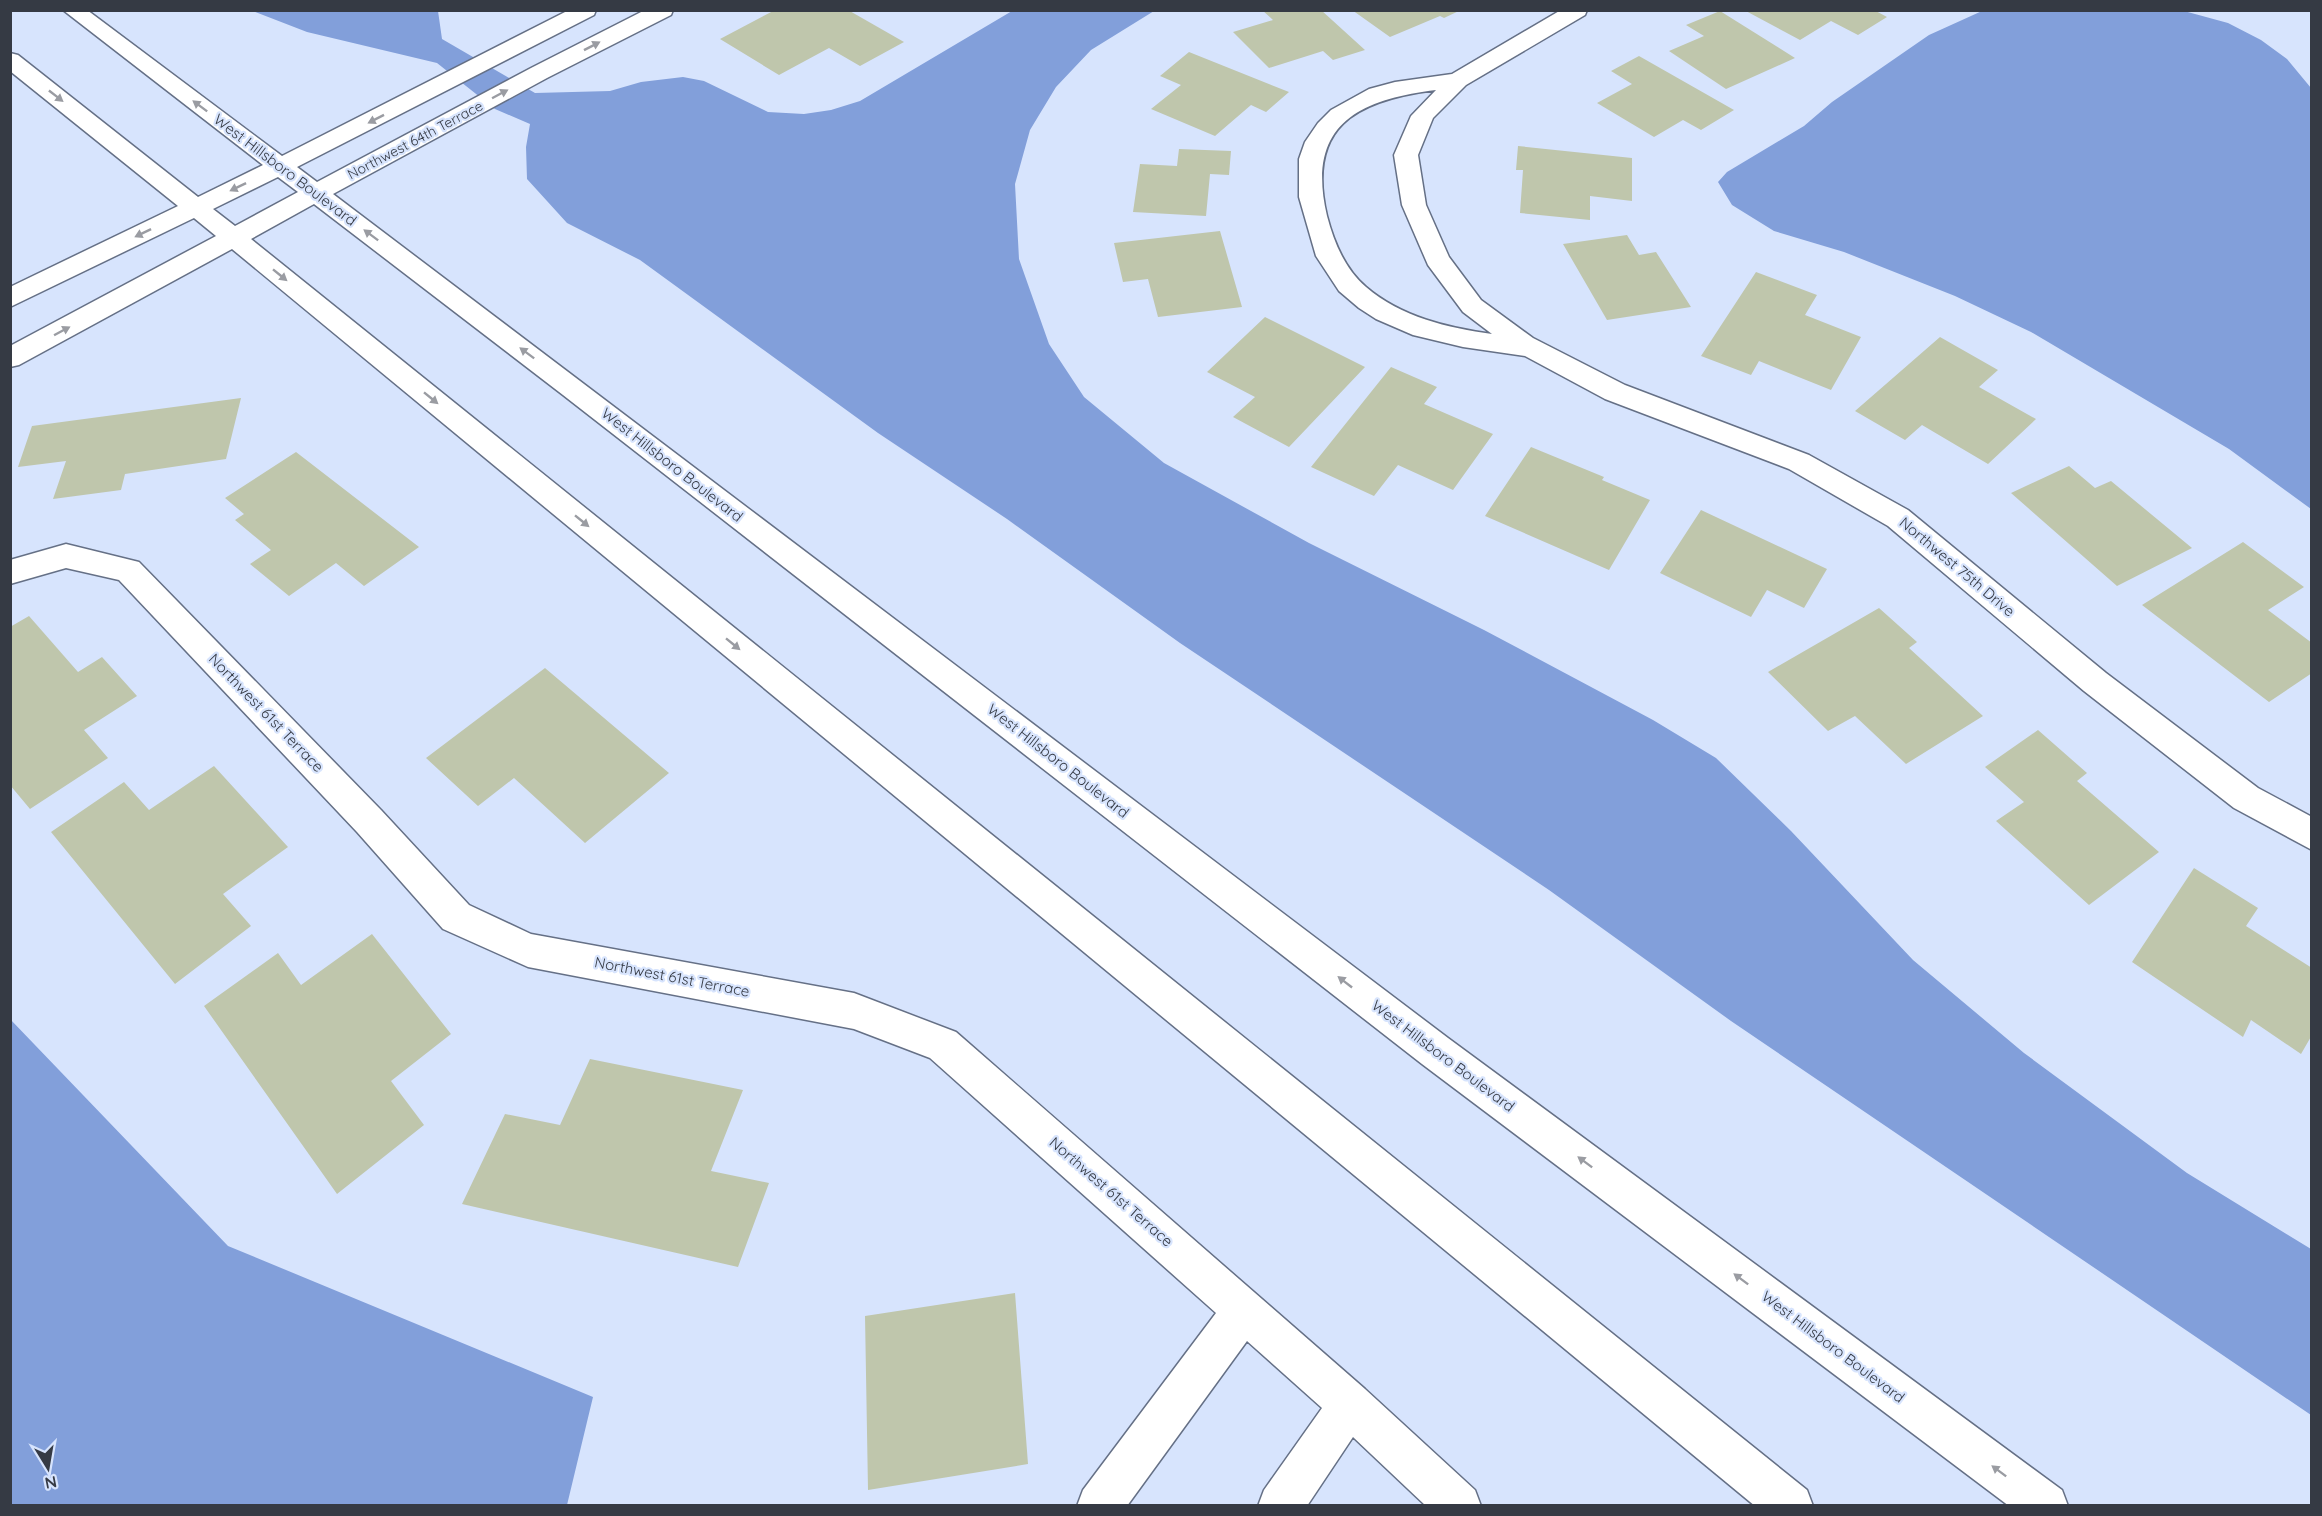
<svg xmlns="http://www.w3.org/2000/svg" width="2322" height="1516" viewBox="0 0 2322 1516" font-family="Quicksand,sans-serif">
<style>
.water{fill:#829fda}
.building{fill:#bfc6ac}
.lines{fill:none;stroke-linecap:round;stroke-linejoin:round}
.minor-casing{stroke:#657086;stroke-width:3}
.minor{fill:#fff;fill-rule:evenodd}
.oneway{fill:#9a9ca2}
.labels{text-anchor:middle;stroke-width:4.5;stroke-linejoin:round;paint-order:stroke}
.far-street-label{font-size:14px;fill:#353a44;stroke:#d7e4fd}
.street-label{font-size:15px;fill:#353a44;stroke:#d7e4fd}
</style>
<rect width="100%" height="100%" fill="#d7e4fd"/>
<path class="water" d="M253,11h185l4,28 93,54 75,-2 31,-9 42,-5 21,4 64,31 36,2 27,-4 29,-9 152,-90h142l-63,39 -35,37 -26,43 -15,54 4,75 30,85 35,53 80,66 145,80 175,87 169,90 63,38 75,73 122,129 111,93 163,120 124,76v166l-580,-394 -182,-131 -369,-247 -173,-124 -129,-86 -238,-173 -73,-37 -40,-44 -1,-32 4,-23 -35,-15 -58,-46 -130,-31z
M1982,11h202l44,12 33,17 26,19 24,29v421l-82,-60 -198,-117 -76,-36 -111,-44 -70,-21 -42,-26 -14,-23 9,-10 77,-46 28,-24 97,-67z
M10,1019l218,227 365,151 -26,108h-556z"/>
<path class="building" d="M775,10h73l56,32 -44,24 -31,-18 -50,27 -59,-36z
M1262,10h59l44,40 -32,10 -10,-9 -54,17 -36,-36 40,-12z
M1352,10h109l-17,8 -4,-2 -50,21z
M1744,10h130l13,7 -29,18 -27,-14 -31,19z
M1720,11l75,47 -69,31 -57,-38 35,-15 -18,-11z
M1189,52l100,40 -23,20 -15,-7 -36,31 -64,-27 30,-24 -21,-9z
M1639,56l95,54 -33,20 -18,-10 -29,17 -57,-34 35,-19 -21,-13z
M1518,146l114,12v43l-42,-5v24l-70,-7 3,-43h-7z
M1179,149l52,2 -2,24 -19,-1 -4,42 -73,-4 7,-48 37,2z
M1220,231l22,76 -84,10 -10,-38 -25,3 -9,-39z
M1627,235l12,20 17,-3 35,55 -84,13 -44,-76z
M1756,272l61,23 -12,20 56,22 -30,53 -72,-29 -8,14 -50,-19z
M1265,317l100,50 -76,80 -56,-30 22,-20 -48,-25z
M1940,337l58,33 -19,17 57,32 -48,45 -66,-39 -17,15 -50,-29z
M1391,367l46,20 -13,17 69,30 -40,56 -55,-25 -24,31 -63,-29z
M241,398l-15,61 -101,15 -4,16 -68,9 13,-38 -48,6 14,-41z
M1531,447l73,30 -2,3 48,20 -41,70 -124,-54z
M296,452l123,95 -55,39 -28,-23 -47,33 -39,-32 21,-14 -36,-30 9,-6 -19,-16z
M2069,466l26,22 16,-7 81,67 -75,38 -106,-93z
M1701,510l126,59 -23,39 -37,-18 -16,27 -91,-44z
M2243,542l61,45 -36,23 44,33v30l-43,29 -127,-97z
M1879,608l38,34 -8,6 74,68 -77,48 -51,-48 -27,15 -60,-59z
M29,616l49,56 24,-15 35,39 -53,34 24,28 -78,51 -20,-24v-158z
M545,668l124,105 -84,70 -71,-65 -36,28 -52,-48z
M2038,730l49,43 -10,8 82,71 -70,53 -93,-84 28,-19 -39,-35z
M214,766l74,81 -65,47 28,32 -76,58 -124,-152 73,-50 25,28z
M2194,868l64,40 -12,18 66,42v67l-11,19 -50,-34 -8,17 -111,-75z
M372,934l79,100 -60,47 33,44 -87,69 -133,-188 74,-53 23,32z
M590,1059l153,31 -32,81 58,12 -31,84 -276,-63 43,-90 55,11z
M1015,1293l13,171 -160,26 -3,-174z"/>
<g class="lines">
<defs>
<path id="minor" d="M63,10h24l195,146 287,-146h27l-2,5 -297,152 20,15 214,-114 114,-58h28l-2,5 -124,63 -214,116 1115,844 614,452 6,16h-59l-587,-442 -859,-669 -249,-191 -63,35 1556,1251 6,16h-58l-1523,-1257 -213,116 -9,2v-21l206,-110 -22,-18 -184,89v-20l168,-81 -168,-135v-18l8,2 180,142 65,-32zM278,177l20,15 -63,34 -22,-17z
M1561,10h26l-2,5 -119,70 -33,33 -15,37 8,50 23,52 32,43 52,38 92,47 184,70 99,55 198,163 152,115 54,29v33l-78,-42 -150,-117 -196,-165 -99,-57 -184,-70 -80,-43 -62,-9 -50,-12 -37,-16 -17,-11 -20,-17 -23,-35 -17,-59v-38l6,-17 13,-19 13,-13 38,-21 26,-7 57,-8zM1436,90l-25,26 -17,39 8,50 26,60 35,47 29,22c-44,-6 -91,-17 -126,-47 -21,-18 -32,-44 -39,-71 -21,-89 28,-116 109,-126z
M66,544l73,18 242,248 88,95 62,29 323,59 102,39 409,357 110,101 6,16h-55l-73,-69 -46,69h-49l6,-16 58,-82 -75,-67 -120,165h-50l6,-16 133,-177 -286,-255 -76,-29 -326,-62 -85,-38 -86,-97 -238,-252 -53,-12 -56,16v-24z"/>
</defs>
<use href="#minor" class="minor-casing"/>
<use href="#minor" class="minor"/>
</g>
<defs><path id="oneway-solid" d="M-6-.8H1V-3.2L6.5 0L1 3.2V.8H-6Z" transform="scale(1.5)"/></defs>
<g class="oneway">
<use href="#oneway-solid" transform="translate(592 46) rotate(-27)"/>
<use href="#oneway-solid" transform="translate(500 94) rotate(-28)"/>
<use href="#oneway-solid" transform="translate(56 96) rotate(38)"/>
<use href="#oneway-solid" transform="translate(200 106) rotate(-143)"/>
<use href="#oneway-solid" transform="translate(376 119) rotate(153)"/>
<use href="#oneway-solid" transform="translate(238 187) rotate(154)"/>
<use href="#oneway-solid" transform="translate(143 233) rotate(154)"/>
<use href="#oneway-solid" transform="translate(371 235) rotate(-143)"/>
<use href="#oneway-solid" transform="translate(280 275) rotate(39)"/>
<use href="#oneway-solid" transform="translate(62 331) rotate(-28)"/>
<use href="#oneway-solid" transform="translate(527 353) rotate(-143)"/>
<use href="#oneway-solid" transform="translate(431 398) rotate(39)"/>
<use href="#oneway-solid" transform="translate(582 521) rotate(39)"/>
<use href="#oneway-solid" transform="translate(733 644) rotate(39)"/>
<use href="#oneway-solid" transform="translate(1345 982) rotate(-142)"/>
<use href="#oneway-solid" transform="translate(1585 1162) rotate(-143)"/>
<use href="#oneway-solid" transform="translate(1741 1279) rotate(-143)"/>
<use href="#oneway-solid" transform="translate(1999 1471) rotate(-143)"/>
</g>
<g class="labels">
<g class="far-street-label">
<text transform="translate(415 140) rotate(-28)" y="5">Northwest 64th Terrace</text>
</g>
<g class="street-label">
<text transform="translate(285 170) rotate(37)" y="5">West Hillsboro Boulevard</text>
<text transform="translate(672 465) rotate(38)" y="5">West Hillsboro Boulevard</text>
<text transform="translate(1957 567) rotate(40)" y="5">Northwest 75th Drive</text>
<text transform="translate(266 713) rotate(46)" y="5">Northwest 61st Terrace</text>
<text transform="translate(1058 761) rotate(38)" y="5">West Hillsboro Boulevard</text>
<text transform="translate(672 977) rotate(11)" y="5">Northwest 61st Terrace</text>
<text transform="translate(1443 1056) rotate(37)" y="5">West Hillsboro Boulevard</text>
<text transform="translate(1111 1192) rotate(41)" y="5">Northwest 61st Terrace</text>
<text transform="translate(1833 1347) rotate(37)" y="5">West Hillsboro Boulevard</text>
</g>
</g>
<rect width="2322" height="1516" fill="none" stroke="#353a44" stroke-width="24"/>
<g transform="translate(48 1468) rotate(169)" stroke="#d7e4fd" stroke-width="4.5" paint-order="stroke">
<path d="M0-4.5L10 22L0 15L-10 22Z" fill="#353a44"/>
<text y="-9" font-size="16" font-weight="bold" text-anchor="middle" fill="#353a44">N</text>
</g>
</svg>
